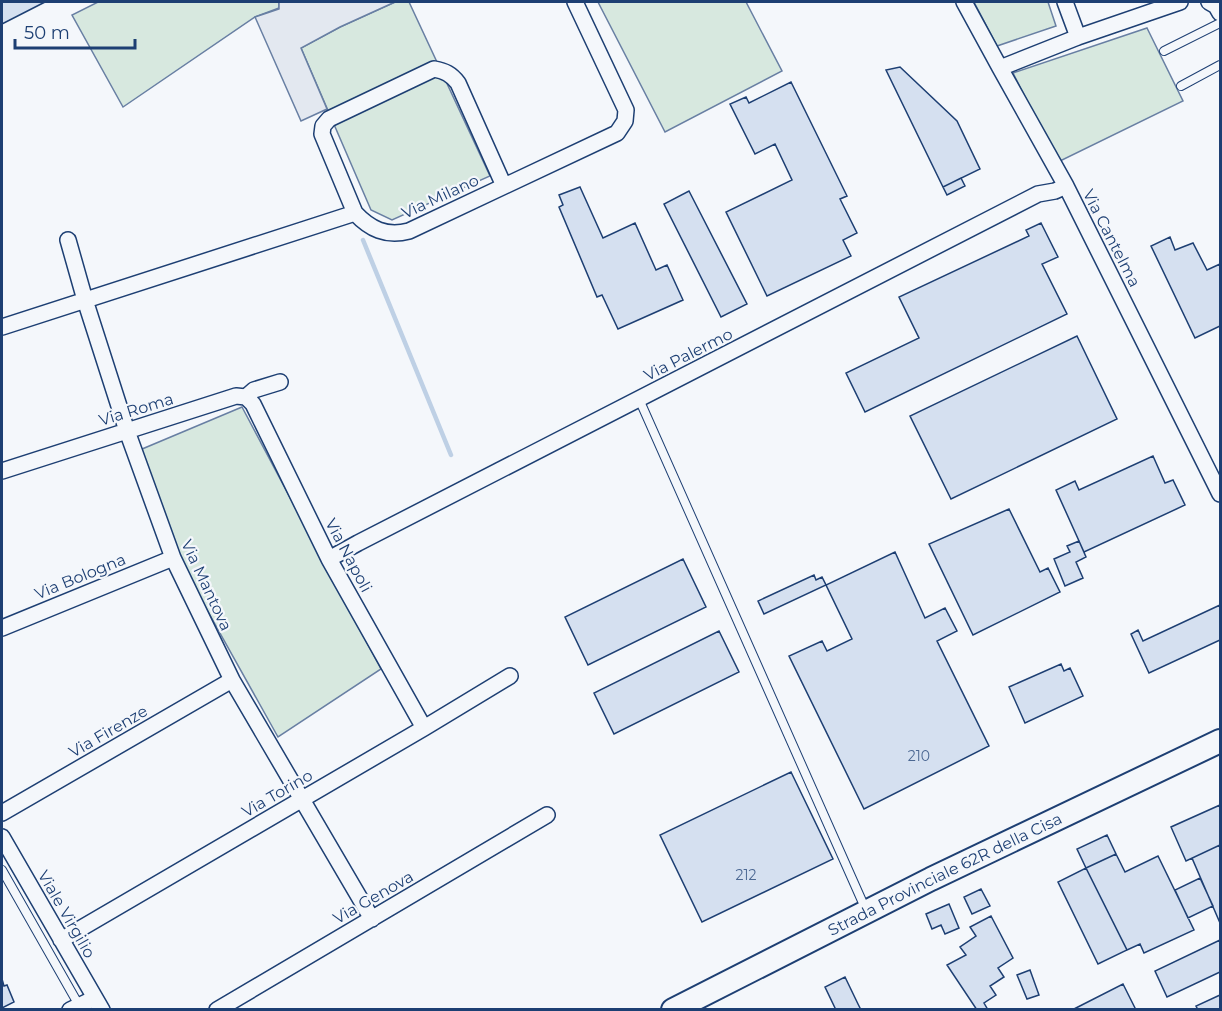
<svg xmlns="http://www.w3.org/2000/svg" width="1222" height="1011" viewBox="0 0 1222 1011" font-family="Montserrat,sans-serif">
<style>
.green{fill:#d7e8df;stroke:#687fa3;stroke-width:1.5}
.parking{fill:#e3e8f0;stroke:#687fa3;stroke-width:1.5}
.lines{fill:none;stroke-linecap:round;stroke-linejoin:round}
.stream{stroke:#bed0e5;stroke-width:4.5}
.building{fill:#d5e0f0;stroke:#1d3f73;stroke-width:1.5}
.lane-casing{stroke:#1d3f73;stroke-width:10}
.street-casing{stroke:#1d3f73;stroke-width:18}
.primary-casing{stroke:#1d3f73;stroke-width:26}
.lane{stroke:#f4f7fb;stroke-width:8}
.street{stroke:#f4f7fb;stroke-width:15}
.primary{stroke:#f4f7fb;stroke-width:22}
.labels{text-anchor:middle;stroke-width:4.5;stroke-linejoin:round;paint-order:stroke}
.number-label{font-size:14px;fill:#4b6792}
.street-label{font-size:16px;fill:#1d3f73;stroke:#f4f7fb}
</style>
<rect width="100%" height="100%" fill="#f4f7fb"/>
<path class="green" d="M98,2h181v6l-24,9 -132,90 -51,-92z
M395,2h14l81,174 -98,44 -21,-10 -70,-162 39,-21z
M598,2h148l36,69 -117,61z
M974,2h74l8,24 -59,20z
M1147,28l36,73 -125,61 -45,-89z
M242,407l139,262 -103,68 -100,-179 -43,-106z"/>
<path class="parking" d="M279,2h116l-55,25 -39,21 26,61 -26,12 -46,-104 24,-8z"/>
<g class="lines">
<path class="stream" d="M363,240l88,215"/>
</g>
<path class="building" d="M2,2h43l-43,22z
M900,67l57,54 23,48 -37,18 -57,-117z
M791,82l56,114 -7,3 17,34 -14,7 8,16 -84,40 -41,-84 66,-32 -17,-36 -20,10 -25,-50 16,-7 3,6z
M961,178l4,8 -18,9 -4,-8z
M580,187l23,51 32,-15 21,47 11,-5 16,35 -65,29 -16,-34 -5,2 -38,-90 4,-2 -4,-10z
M689,191l58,113 -26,13 -57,-113z
M1041,223l17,34 -16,7 25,50 -202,98 -19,-39 73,-35 -20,-41 130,-61 -3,-6z
M1170,237l5,13 18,-7 14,27 13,-6v62l-25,12 -44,-92z
M1077,336l40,83 -166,80 -41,-83z
M1153,456l12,27 8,-3 12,25 -101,47 -28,-62 19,-9 4,9z
M1009,509l31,63 8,-4 12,24 -87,43 -44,-91z
M1079,541l7,16 -10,5 7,16 -18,8 -11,-27 16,-7 -3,-6z
M895,552l30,66 20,-10 12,23 -20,10 52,105 -125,63 -75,-153 33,-15 5,10 25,-12 -26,-54z
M683,559l23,48 -118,58 -23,-48z
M814,575l2,5 6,-3 4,8 -62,29 -6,-13z
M1220,605v35l-71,33 -18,-39 7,-4 5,11z
M719,631l20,41 -125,62 -20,-41z
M1061,664l3,7 6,-3 13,28 -58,27 -16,-36z
M791,772l42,87 -131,63 -42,-87z
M1220,805v40l-34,16 -15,-34z
M1107,835l9,19 -30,14 -9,-19z
M1220,845v78l-28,-65z
M1116,854l9,18 33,-16 36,74 -50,23 -4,-9 -13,6 -41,-82z
M1086,868l41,82 -29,14 -40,-82z
M1200,878l13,28 -25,12 -13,-28z
M981,889l9,17 -18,8 -8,-17z
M949,904l10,24 -14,6 -4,-9 -9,4 -6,-15z
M991,916l22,42 -15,10 6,9 -14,9 6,9 -12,8 4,7h-11l-30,-45 19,-10 -6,-8 16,-11 -6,-9z
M1220,940v32l-53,25 -12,-26z
M1030,970l9,25 -12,4 -10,-24z
M845,977l13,27 3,6h-25l-11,-23z
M2,979l2,7 3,-1 7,17 -12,6z
M1123,984l13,26h-64z
M1220,995v15h-22l-2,-4z"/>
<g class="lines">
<defs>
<path id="lane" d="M1164,51l56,-28
M1181,86l39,-21
M639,399l227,511
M2,870l74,130 5,6"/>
<path id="street" d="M964,2l36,66 66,118 154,308
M1065,2l13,35
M1209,2l7,4 4,7
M1000,68l78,-31 102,-35
M355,213l-33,-79 1,-8 6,-7 105,-50c11,2 17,5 24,14l46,103
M68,240l17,60 42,131 46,127 59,122 140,239
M2,327l353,-114c15,16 31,24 54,18l208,-98 8,-12 1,-11 -51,-108
M246,397l7,7 76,155 95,169
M2,471l234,-75 10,1 8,-7 26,-8
M329,559l29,-16 680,-349 17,-3 11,-5
M2,628l171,-70
M2,813l230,-133
M2,837l100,173
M61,940l363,-212 86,-52
M70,1010l25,-12
M217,1010l330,-195"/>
<g id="primary">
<path id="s1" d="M673,1010l258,-131 289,-138"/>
</g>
</defs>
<use href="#lane" class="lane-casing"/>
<use href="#street" class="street-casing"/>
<use href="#primary" class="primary-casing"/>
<use href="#lane" class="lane"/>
<use href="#street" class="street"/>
<use href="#primary" class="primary"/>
</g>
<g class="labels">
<g class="number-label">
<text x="919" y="761">210</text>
<text x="746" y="880">212</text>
</g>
<g class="street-label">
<text transform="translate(440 196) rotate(-25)" y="6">Via Milano</text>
<text transform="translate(1112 238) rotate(63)" y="6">Via Cantelma</text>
<text transform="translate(688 354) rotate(-27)" y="6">Via Palermo</text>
<text transform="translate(136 409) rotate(-17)" y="6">Via Roma</text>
<text transform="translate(349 555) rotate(62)" y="6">Via Napoli</text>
<text transform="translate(80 576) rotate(-22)" y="6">Via Bologna</text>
<text transform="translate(207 585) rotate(65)" y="6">Via Mantova</text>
<text transform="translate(108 731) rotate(-30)" y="6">Via Firenze</text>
<text transform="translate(277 793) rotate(-30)" y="6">Via Torino</text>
<text dy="6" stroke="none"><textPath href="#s1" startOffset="304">Strada Provinciale 62R della Cisa</textPath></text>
<text transform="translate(373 897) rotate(-30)" y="6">Via Genova</text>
<text transform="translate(67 914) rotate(60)" y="6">Viale Virgilio</text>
</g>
</g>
<rect width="1222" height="1011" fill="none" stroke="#1d3f73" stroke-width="6"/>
<path d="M15 39v9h120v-9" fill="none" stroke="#1d3f73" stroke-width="3"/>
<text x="24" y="39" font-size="18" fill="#1d3f73" stroke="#f4f7fb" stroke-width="4.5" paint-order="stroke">50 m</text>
</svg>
